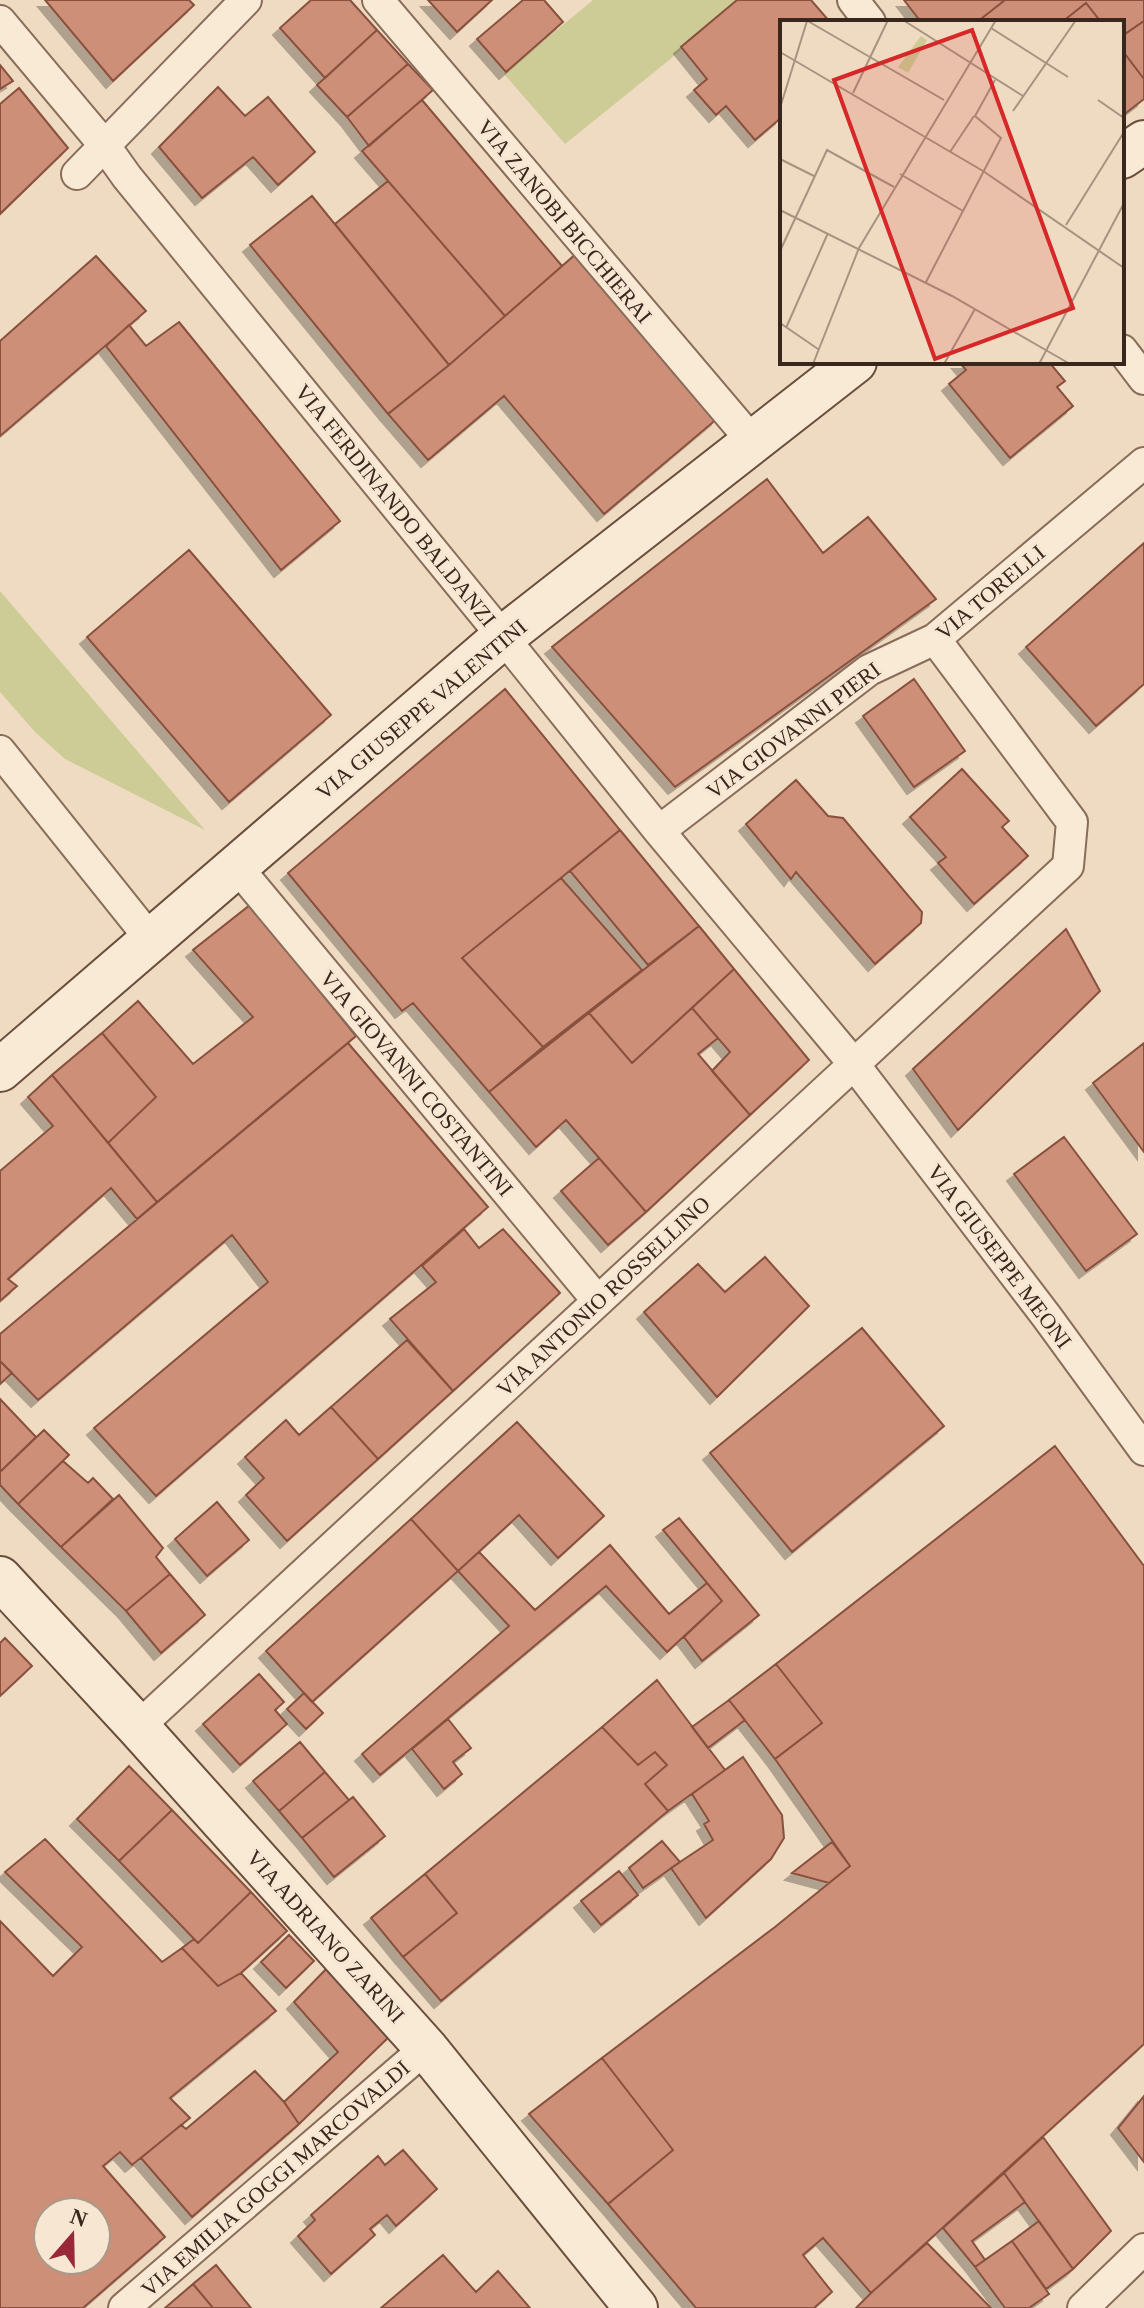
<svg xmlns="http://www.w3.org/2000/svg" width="1144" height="2308" viewBox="0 0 1144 2308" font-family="Georgia,serif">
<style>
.green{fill:#cdcc96}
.building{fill:#cd8f78;stroke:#89513e;stroke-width:2;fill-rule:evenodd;filter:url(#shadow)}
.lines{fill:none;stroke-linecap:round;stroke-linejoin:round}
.street-casing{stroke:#896c59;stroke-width:34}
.secondary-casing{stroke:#6b4d3c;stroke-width:46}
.street{stroke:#f9ead6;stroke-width:30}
.secondary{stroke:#f9ead6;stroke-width:42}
.labels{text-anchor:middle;stroke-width:6;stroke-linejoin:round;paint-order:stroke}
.street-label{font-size:22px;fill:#39271d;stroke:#f6e6d2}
.inset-road{fill:none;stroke:#a69380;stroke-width:2}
.view{fill:#d62828;fill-opacity:0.15;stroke:#d62828;stroke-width:4}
.inset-edge{fill:none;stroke:#39271d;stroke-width:4}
</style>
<defs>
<filter id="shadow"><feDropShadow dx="-7" dy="7" stdDeviation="0" flood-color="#0004"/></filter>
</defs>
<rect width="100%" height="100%" fill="#efdbc2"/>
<path class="green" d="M593,0h143l-68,61 -103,83 -61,-70z
M0,591l205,239 -140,-71 -29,-26 -36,-41z"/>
<path class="building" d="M45,0h144l5,5 -81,76z
M311,0h39l27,30 -52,48 -45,-50z
M428,0h64l-35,32z
M523,0h21l19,22 -57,50 -29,-33z
M737,0h74l19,22h-48v95l-27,23 -29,-34 -10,9 -22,-25 13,-11 -26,-32z
M904,0h101l-28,22h-56z
M1005,0h139v21l-22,15v-14h-21l-15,-19 -24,19h-85z
M1086,3l15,19h-39z
M1144,21v58l-22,-29v-14z
M377,30l31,34 -61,53 -30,-32z
M1122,50l22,29v20l-22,17z
M408,64l25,26 -64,56 -22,-29z
M0,65l13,16 -13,8z
M218,87l27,29 23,-19 47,55 -37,33 -25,-28 -51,41 -43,-51z
M19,88l49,60 -68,66v-110z
M422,100l140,166 -57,50 -143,-165z
M388,181l117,135 -56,49 -114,-141z
M312,196l137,169 -61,49 -138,-169z
M577,253l141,165 -114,96 -100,-118 -76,64 -40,-46 61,-49z
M96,256l50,55 -146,125v-95z
M179,322l161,199 -59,49 -175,-224 23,-21 17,21z
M959,362h90l16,19 -8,6 16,19 -63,52 -61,-74 17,-14z
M767,479l56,74 45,-36 68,82 -261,188 -123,-140z
M1144,543v141l-48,42 -70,-79z
M189,550l142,165 -102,87 -142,-165z
M914,679l51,72 -51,36 -51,-71z
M505,689l115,141 -158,128 81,89 -54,45 -76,-89 -11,8 -114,-138z
M962,769l47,52 -7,6 26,29 -54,48 -36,-41 8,-6 -36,-40z
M796,780l32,36 15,2 79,94 -1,11 -46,41 -79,-92 -5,7 -45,-55z
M620,830l79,96 -51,39 -78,-94z
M561,878l81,92 -99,77 -81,-89z
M250,905l106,131 -199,166 -49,-59 48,-46 -54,-64 36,-32 55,63 60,-47 -60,-67z
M699,926l35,43 -102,94 -43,-50z
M1066,929l34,62 -142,139 -45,-61z
M734,969l75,91 -59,55 -38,-44 18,-19 -38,-44z
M692,1008l26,30 -20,16 52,61 -104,97 -80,-92 -30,27 -47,-55 100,-79 43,50z
M102,1033l54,64 -48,46 -56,-68z
M348,1043l140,164 -332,289 -62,-68 174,-146 -36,-47 -194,165 -38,-39v-27z
M1144,1043v109l-51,-69z
M52,1075l105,127 -20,17 -26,-31 -103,91 9,7 -17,15v-130l53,-45 -25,-29z
M1064,1137l73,97 -51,37 -72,-97z
M599,1158l47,54 -38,33 -47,-54z
M464,1229l15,19 24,-19 57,64 -107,98 -63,-72 46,-37 -14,-16z
M765,1257l44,49 -92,91 -73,-85 54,-48 27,28z
M862,1328l82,98 -152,126 -82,-99z
M407,1340l46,51 -75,68 -47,-52z
M0,1361l12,12 -12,11z
M0,1399l36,38 -36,35z
M331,1407l47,52 -91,82 -41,-46 18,-17 -19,-21 41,-37 13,15z
M517,1422l87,94 -46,42 -39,-43 -61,56 -47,-52z
M44,1430l25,25 -51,49 -18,-19v-13z
M1055,1446l89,120v478l-273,249 -48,-55 -20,17 29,37 -18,16h-118l-88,-104 65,-54 -71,-92 173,-131 75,-61 -75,-107 47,-36 -46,-59z
M63,1461l25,22 5,-5 20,21 -52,48 -43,-43z
M119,1495l44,53 -7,9 14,17 -44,37 -65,-64z
M217,1502l32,38 -42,36 -32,-37z
M679,1518l80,97 -57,46 -18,-24 38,-36 -59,-71z
M411,1519l47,52 -146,131 -46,-51z
M610,1545l59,69 38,-31 15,18 -55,51 -61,-66 -226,189 -18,-21 147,-128 -51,-55 21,-19 56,58z
M170,1574l35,41 -44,38 -35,-42z
M5,1638l27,28 -32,30v-53z
M776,1664l46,59 -47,36 -46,-59z
M259,1674l25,28 -9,8 12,14 -47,41 -37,-41z
M657,1680l68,90 -57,41 -23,-27 22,-19 -12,-13 -17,13 -36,-38z
M304,1693l19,20 -17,16 -19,-20z
M729,1700l16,20 -37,28 -16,-21z
M448,1719l23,29 -18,14 9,12 -18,15 -32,-40z
M602,1727l36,38 17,-13 12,13 -22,19 23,27 -227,190 -38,-44 54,-44 -32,-39z
M300,1742l25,30 -46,39 -26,-30z
M743,1757l39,58 2,23 -13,21 -65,59 -35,-50 42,-28 -9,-16 5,-3 -17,-27z
M129,1766l43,44 -53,51 -42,-42z
M325,1772l24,28 -47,38 -23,-27z
M353,1797l32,39 -51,41 -32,-39z
M172,1810l79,82 -53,51 -79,-82z
M45,1839l117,123 20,-14 36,38 23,-13 35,38 -106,87 20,20 -58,47 -12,-13 -17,14 62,71 -82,71h-83v-387l53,55 29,-29 -77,-75zM48,2212h48v48h-48z
M662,1841l18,21 -37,26 -14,-20z
M832,1842l18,24 -21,17 -37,-10z
M619,1871l19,24 -37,30 -20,-24z
M425,1874l32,39 -54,44 -32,-39z
M251,1892l36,39 -46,42 -23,13 -36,-38 12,-9 4,4z
M289,1935l25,26 -28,27 -25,-26z
M334,1961l60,71 -95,92 -15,-22 54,-50 -44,-50z
M602,2058l71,92 -65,54 -79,-90z
M255,2071l29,31 15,22 -107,93 -51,-59 40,-33 5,4z
M1144,2096v66l-26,-34z
M1043,2137l68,94 -38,38 -69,-96z
M403,2150l34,39 -41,37 -9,-11 -17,14 5,6 -44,39 -33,-38 17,-16 -4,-5 67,-59 7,9z
M1004,2173l21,29 -53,39 13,19 -10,7 -32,-39z
M1039,2221l34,48 -27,20 -34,-48z
M1012,2241l37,53 -20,14h-24l-30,-41z
M927,2243l64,65h-135l15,-15z
M443,2255l33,37 22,-21 32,37h-149z
M216,2265l35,43h-38l-20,-24z
M193,2284l20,24h-48z"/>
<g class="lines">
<defs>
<path id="street" d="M378,0l374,441
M853,0l17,22
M0,21l105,125 22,31 376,460 156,194 194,232 194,254 97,133
M77,174l169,-174
M1122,350l22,29
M0,751l152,190
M659,831l210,-161 66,-31
M237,867l360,433
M138,1727l930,-861 4,-44 -137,-183 209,-176
M124,2308l302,-260
M1083,2308l61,-59"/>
<path id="secondary" d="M1122,157l22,-15
M0,1070l503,-433 352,-275
M0,1578l138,149 288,321 210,260"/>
</defs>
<use href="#street" class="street-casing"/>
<use href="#secondary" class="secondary-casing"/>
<use href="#street" class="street"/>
<use href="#secondary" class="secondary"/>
</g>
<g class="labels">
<g class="street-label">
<text transform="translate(565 221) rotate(50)" y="8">VIA ZANOBI BICCHIERAI</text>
<text transform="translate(396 505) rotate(51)" y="8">VIA FERDINANDO BALDANZI</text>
<text transform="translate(990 592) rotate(-40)" y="8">VIA TORELLI</text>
<text transform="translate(421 709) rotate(-40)" y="8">VIA GIUSEPPE VALENTINI</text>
<text transform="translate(793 730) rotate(-37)" y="8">VIA GIOVANNI PIERI</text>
<text transform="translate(417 1083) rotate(50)" y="8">VIA GIOVANNI COSTANTINI</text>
<text transform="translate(1000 1256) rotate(53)" y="8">VIA GIUSEPPE MEONI</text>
<text transform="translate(603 1296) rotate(-43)" y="8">VIA ANTONIO ROSSELLINO</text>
<text transform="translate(326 1936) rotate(48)" y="8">VIA ADRIANO ZARINI</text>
<text transform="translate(275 2178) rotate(-41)" y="8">VIA EMILIA GOGGI MARCOVALDI</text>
</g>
</g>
<g transform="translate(780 20)">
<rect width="344" height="344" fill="#efdbc2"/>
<path d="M141,16l6,4 -19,33 -10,-6z" fill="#cdcc96"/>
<path class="inset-road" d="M26,0l138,80M123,0l120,76M211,8l77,49M0,32l203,119 141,97M73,73l35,-73M318,80l26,18M0,88l27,-87M233,91l63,-91M170,132l24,-36M0,139l34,17M120,154l63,37M0,190l172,86 118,68M286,205l58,-93M0,231l47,-101 67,37M146,262l75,-144 -26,-22 20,-36M0,303l38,26M6,308l42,-95M33,344l46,-116 137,-228M164,344l31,-55M259,344l85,-161"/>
<path class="view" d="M192,10l101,278 -138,51 -101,-279z"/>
<rect width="344" height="344" class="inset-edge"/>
</g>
<g transform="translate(72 2236) rotate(20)"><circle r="38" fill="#f6e6d2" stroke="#aa9a8a" stroke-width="2"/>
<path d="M0-6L14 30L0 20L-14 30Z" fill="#992839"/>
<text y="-12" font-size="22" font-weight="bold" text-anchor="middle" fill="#39271d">N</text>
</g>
</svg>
